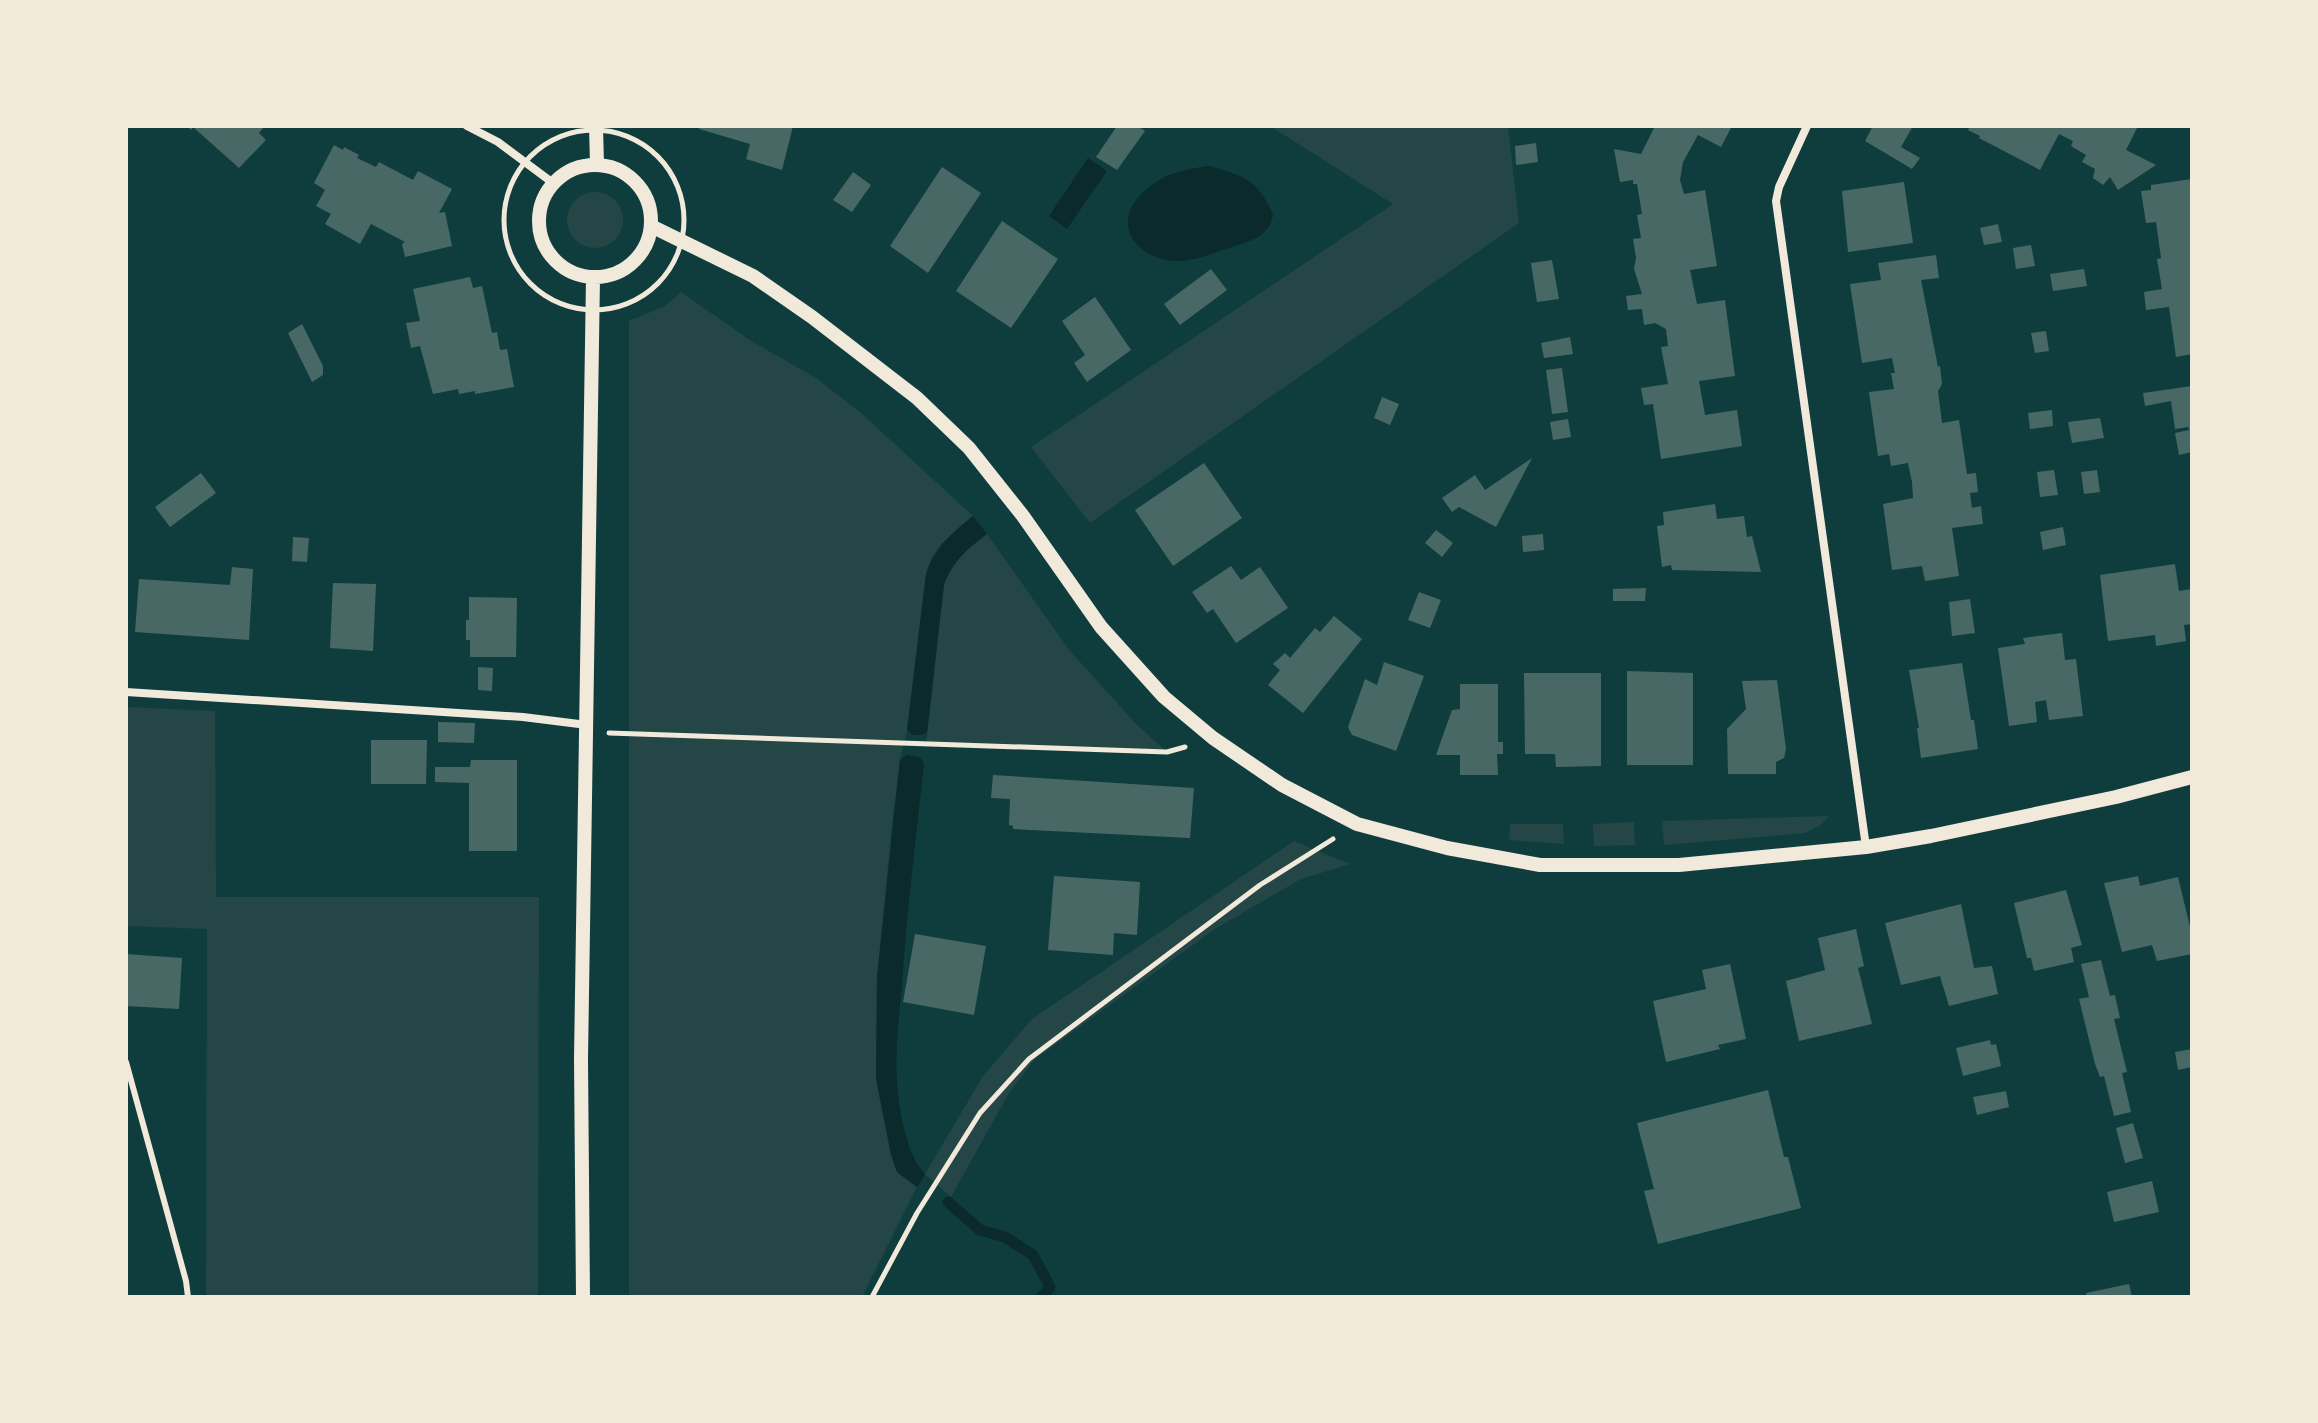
<svg xmlns="http://www.w3.org/2000/svg" width="2318" height="1423" viewBox="0 0 2318 1423" font-family="Rubik,sans-serif">
<style>
.green{fill:#244646}
.water{fill:#0a2a2b}
.lines{fill:none;stroke-linecap:round;stroke-linejoin:round}
.stream{stroke:#0a2a2b;stroke-width:11}
.building{fill:#486865}
.path{stroke:#f1e9da;stroke-width:5}
.service{stroke:#f1e9da;stroke-width:6}
.minor{stroke:#f1e9da;stroke-width:8}
.tertiary{stroke:#f1e9da;stroke-width:14}
</style>
<rect width="100%" height="100%" fill="#0f3d3e"/>
<path class="green" d="M1270,126h238l11,97 -429,300 -59,-76 362,-243z
M567 220a28 28 0 1 1 56 0a28 28 0 1 1-56 0Z
M681,292l70,49 65,37 45,35 112,103 -31,27 -11,16 -5,15 -19,156 -7,30 -8,64 -15,154 -1,101 21,93 20,15 -55,110h-233v-976l36,-15z
M987,534l83,117 67,74 30,27 -241,-6 18,-161c9,-24 23,-36 43,-51z
M126,707l89,4 1,186h323l-1,400h-332l1,-368 -81,-3z
M1829,816l-8,9 -16,8 -141,12 -2,-24z
M1634,822l1,23 -41,1 -1,-22z
M1510,824h53l1,20 -55,-4z
M1294,841l56,23 -49,15 -86,50 -180,130 -26,34 -58,104 -26,-23 58,-98 49,-57z"/>
<path class="water" d="M1088,158l19,13 -40,58 -18,-13z
M1209,166c36,10 49,14 64,49 -4,22 -23,26 -41,32 -20,6 -37,15 -59,14 -14,-1 -29,-8 -38,-19 -21,-27 8,-55 32,-66 14,-6 28,-8 42,-10z
M973,516l14,18c-20,15 -34,27 -43,50l-17,148 -4,3h-10l-6,-5 19,-156c9,-27 26,-41 47,-58z
M907,755l13,2 4,7c-8,73 -17,146 -22,220 -3,32 -7,66 -5,98 2,28 9,72 28,92l-8,13 -20,-15 -6,-17 -15,-76 1,-101 23,-218z"/>
<g class="lines">
<path class="stream" d="M948,1202l32,28 25,7 28,18 17,32 -8,10"/>
</g>
<path class="building" d="M187,126h78l-6,7 7,7 -27,28 -46,-41 -2,3z
M700,126h93l-11,44 -36,-11 4,-15 -51,-15z
M1117,126h21l7,5 -28,39 -21,-13z
M1655,126h77l-11,21 -23,-12 -15,27 -3,18 4,14 21,-4 12,76 -27,4 7,34 28,-4 10,76 -36,5 6,34 32,-5 5,36 -81,13 -8,-55 -9,1 -3,-17 27,-4 -7,-37 7,-1 -2,-17 -11,-6 -11,2 -2,-16 -14,1 -2,-14 16,-2 -8,-25 2,-11 -3,-19 8,-1 -4,-23 5,-1 -5,-30h-4v-4l-13,2 -6,-33 27,5z
M1873,126h40l-12,21 19,11 -8,11 -47,-28z
M1970,126h168l-12,24 30,15 -38,25 -8,-13 -7,8 -10,-7 2,-9 -13,-7 4,-7 -15,-9 2,-5 -14,-7 -19,36 -61,-32 1,-2 -12,-6z
M1536,143l2,19 -22,3 -1,-19z
M334,145l9,5 1,-3 15,8 -2,3 19,9 3,-5 34,18 5,-9 34,18 -13,24 6,-1 7,34 -47,11 -3,-13 3,-2 -34,-18 -11,20 -35,-20 6,-10 -15,-8 9,-16 -11,-7z
M942,167l39,26 -53,80 -38,-27z
M853,172l18,13 -19,27 -19,-12z
M2192,179v175l-16,3 -7,-50 -23,3 -2,-18 18,-3 -5,-30 4,-1 -5,-36 -10,1 -5,-32 10,-1v-5z
M1904,182l9,61 -65,9 -6,-61z
M1002,221l56,38 -47,69 -55,-37z
M1998,224l4,18 -18,3 -4,-17z
M2031,245l4,21 -19,3 -3,-21z
M1936,255l3,23 -18,2 17,87 2,-1 2,18 -4,7 4,32 17,-3 8,54 9,-1 2,19 -8,1 2,15 9,-2 2,18 -31,4 7,48 -34,5 -3,-15 -30,4 -9,-66 30,-6 -1,-16 -4,-19 -17,3 -2,-12 -11,2 -9,-64 25,-3 -3,-16h4l-3,-15 -30,5 -12,-79 31,-4 -3,-17z
M1552,260l7,39 -22,3 -6,-39z
M1211,269l16,21 -47,35 -16,-21z
M2084,269l3,17 -34,5 -3,-17z
M470,277l3,11 9,-2 10,47 5,-1 3,18 7,-1 7,38 -39,7v-3l-16,3 -1,-5 -25,5 -13,-48 -9,2 -5,-25 14,-2 -7,-32z
M1095,297l36,53 -44,32 -13,-19 11,-8 -23,-34z
M302,324l21,42v9l-11,7 -24,-49z
M2046,331l3,20 -14,2 -4,-20z
M1570,337l3,17 -29,4 -3,-15z
M1562,368l6,44 -16,2 -6,-44z
M2192,386v66l-13,3 -4,-22 14,-3 -1,-3 -13,2 -4,-28 -26,5 -2,-13z
M1382,397l17,7 -9,21 -16,-7z
M2052,410l1,16 -23,3 -2,-16z
M2100,418l4,20 -32,5 -4,-21z
M1568,419l3,18 -18,3 -3,-18z
M1532,458l-36,69 -37,-20 -7,5 -10,-14 33,-23 10,15z
M1204,463l38,55 -69,48 -38,-56z
M2054,470l4,25 -18,2 -3,-25z
M2097,470l3,22 -16,2 -3,-22z
M201,473l15,20 -46,34 -15,-20z
M1715,504l2,15 27,-3 3,21 5,-1 9,36 -89,-2 -1,-5 -9,2 -5,-41 7,-1 -1,-13z
M2063,527l3,18 -23,5 -3,-18z
M1436,530l17,13 -11,14 -17,-14z
M1543,534l1,16 -21,2 -1,-16z
M293,537l16,1 -2,24 -15,-1z
M2175,564l4,27 13,-2v35l-8,1 2,16 -30,5 -1,-11 -47,6 -8,-66z
M1231,566l10,14 19,-13 28,41 -52,35 -23,-34 -6,4 -15,-21z
M232,567l21,2 -4,71 -114,-8 4,-53 91,6z
M333,583l43,1 -3,67 -43,-3z
M1646,588l-1,13h-32v-12z
M1419,592l22,8 -11,28 -22,-8z
M469,597l48,1 -1,59h-46v-17h-4v-20h3z
M1970,599l5,34 -23,3 -3,-34z
M1334,616l28,23 -59,74 -35,-28 12,-15 -7,-6 12,-11 5,5 25,-30 5,4z
M2062,633l3,27 11,-1 7,57 -34,4 -3,-20 -11,2 2,20 -28,4 -11,-78 27,-4 -2,-6z
M1384,662l40,14 -28,75 -44,-16 -4,-8 17,-48 12,6z
M1962,663l9,57h3l4,29 -57,9 -4,-30h2l-10,-58z
M478,667l15,1 -1,23 -14,-1z
M1627,671l66,2v92h-66z
M1524,673h77v93l-45,1 -1,-13h-30z
M1777,680l9,69 -2,9 -8,4v12h-48l-1,-45 19,-20 -4,-28z
M1460,684h38v58h5v12h-6l1,21h-38v-20h-24l16,-45 8,-1z
M438,722l37,1 -1,20 -36,-1z
M371,740h56l-1,44h-55z
M471,760h46v91h-48v-68l-34,-1v-15h35z
M993,775l201,13 -4,50 -177,-9v-3l-4,-1 1,-26 -19,-1z
M1054,876l86,6 -3,53 -23,-2 -1,22 -65,-5z
M2138,876l2,10 38,-9 14,58v19l-35,7 -5,-16 -30,7 -18,-69z
M2066,890l16,55 -11,3 3,14 -40,9 -3,-13h-4l-13,-55z
M1961,904l13,64 18,-2 6,28 -49,12 -9,-30 -39,9 -16,-62z
M1856,929l8,37 -6,2 14,56 -73,17 -13,-60 39,-11 -7,-32z
M915,934l71,12 -12,69 -71,-13z
M126,954l56,4 -3,51 -53,-3z
M2101,960l9,36 5,-1 5,23 -6,1 13,53 -5,1 9,39 -17,4 -10,-40 -4,1 -5,-13 -16,-65 10,-2 -8,-33z
M1730,964l16,75 -28,6 2,4 -54,13 -13,-61 53,-12 -4,-19z
M1990,1040l1,5 5,-1 5,22 -38,10 -7,-28z
M2192,1049v18l-14,3 -3,-18z
M1768,1090l16,67h4l13,51 -143,36 -14,-53 10,-2 -17,-66z
M2006,1091l3,16 -32,8 -4,-18z
M2133,1123l10,35 -18,5 -9,-35z
M2152,1181l7,31 -45,10 -7,-30z
M2129,1284l3,13h-45l-1,-4z"/>
<g class="lines">
<path class="path" d="M504 220a90 90 0 1 1 180 0a90 90 0 1 1-180 0Z
M609,733l558,19 18,-5
M872,1297l45,-84 63,-100 49,-54 231,-174 73,-46"/>
<path class="service" d="M126,1062l60,219 2,16"/>
<path class="minor" d="M467,126l31,16 55,41
M1807,126l-28,61 -3,14 90,646
M126,692l397,25 64,8"/>
<path class="tertiary" d="M596,126l1,39
M539 221a56 56 0 1 1 112 0a56 56 0 1 1-112 0Z
M651,226l102,50 59,41 105,81 52,50 54,68 78,111 63,70 49,41 69,47 75,39 90,24 93,17h139l187,-18 65,-11 185,-39 76,-20
M583,1297l-2,-238 12,-781"/>
</g>
<rect width="2318" height="1423" fill="none" stroke="#f1e9da" stroke-width="256"/>
</svg>
